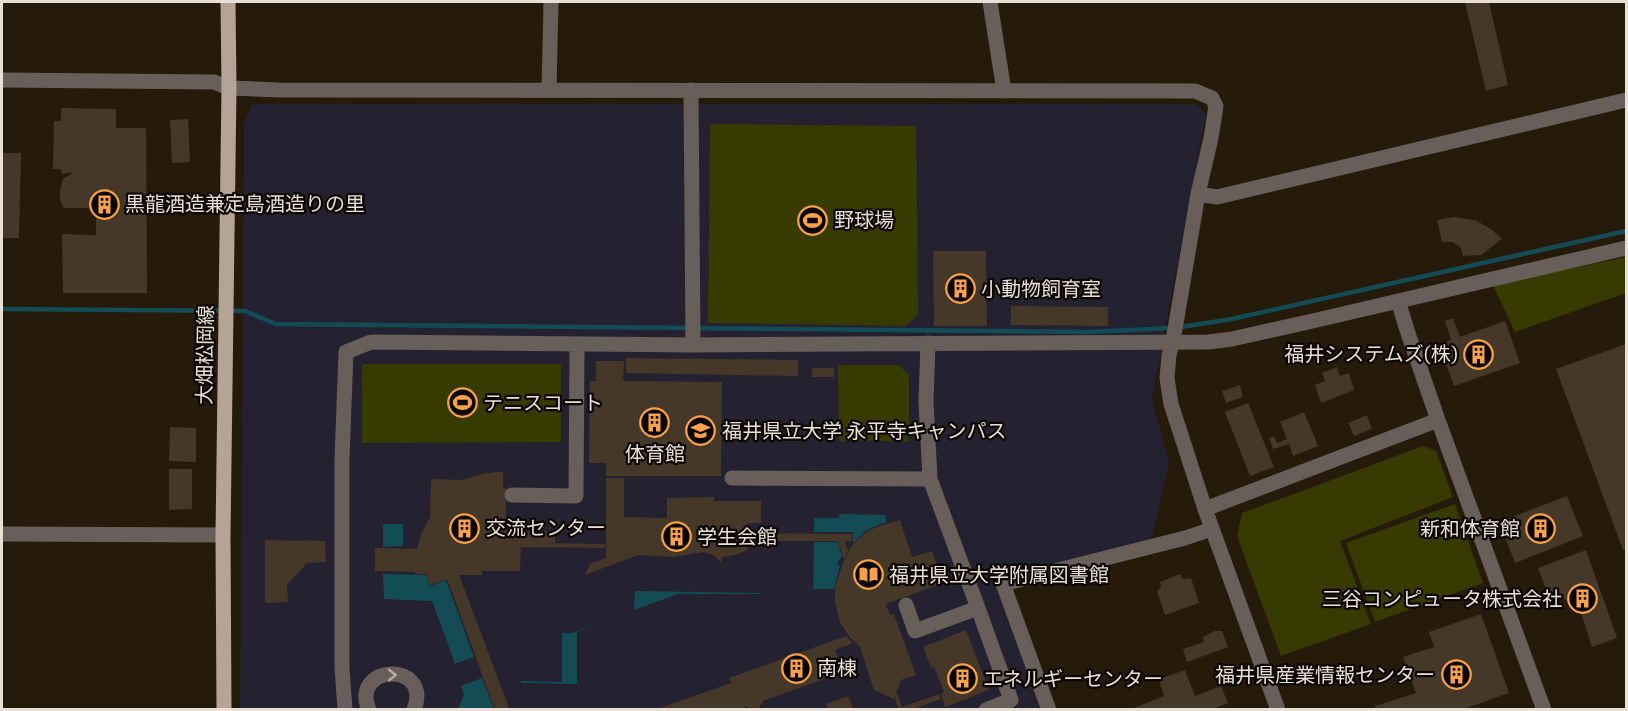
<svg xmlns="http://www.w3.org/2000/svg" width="1628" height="711" viewBox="0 0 1628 711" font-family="'Exo 2','Noto Sans JP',sans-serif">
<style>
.education{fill:#242131}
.green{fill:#383b01}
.water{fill:#144c56}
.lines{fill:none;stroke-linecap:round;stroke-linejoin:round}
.stream{stroke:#144c56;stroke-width:4.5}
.building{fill:#453828}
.minor{stroke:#685f5a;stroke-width:15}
.major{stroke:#b6a398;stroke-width:15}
.oneway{stroke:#b5aca4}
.labels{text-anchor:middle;stroke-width:4.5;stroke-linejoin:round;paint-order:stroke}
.poi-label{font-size:20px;fill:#e8dfd6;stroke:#0b0602;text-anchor:start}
.street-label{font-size:20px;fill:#e8dfd6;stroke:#0b0602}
</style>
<rect width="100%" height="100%" fill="#261a0b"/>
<path class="education" d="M252,104h944l10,10 -54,285 17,64 -18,78 -157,41 47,127 -801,1 4,-587z"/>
<path class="green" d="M710,124l206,2 2,188 -12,12 -198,-3z
M1626,257v36l-111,39 -22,-47z
M362,364h199v78l-199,1z
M838,365h61l10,10v66h-70z
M1423,446l13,5 17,46 -113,44 31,83 -90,32 -44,-120 5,-23z
M1455,504l28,79 -108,39 -29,-79z"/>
<path class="water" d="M839,514l46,1 1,7 -19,8 -14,13v-11h-39v-14h25z
M383,524h20v22l-20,1z
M814,542h23l5,14 -5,8 3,2 -6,23h-21z
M383,574l43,1 4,11 16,-6 28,77 -19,7 -23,-63 -48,-2z
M635,591l126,2v1h-83l-44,16z
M609,618l-32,14v52l-56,-1v-2l41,1v-49h11z
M482,678l12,31h-36l6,-14 -3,-9z"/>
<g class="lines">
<path class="stream" d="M2,309l243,2 31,13 812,8 64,-3 29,-2 51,-8 394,-88"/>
</g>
<path class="building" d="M1465,2h24l19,83 -22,6z
M61,108l55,1v19h30l1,165h-84l-1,-59 34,1v-27h-32l-4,-8v-10l3,-11 11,-7 -12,2 -1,-5h-8l1,-48h7z
M188,119l2,43 -18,1 -2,-43z
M2,153h19l-2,85h-17z
M1454,217l21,3 16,9 11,10 -21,16 -18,1 -2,-8 -8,-6h-11l-5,-22z
M933,251h53l1,75h-53z
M1011,306l97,1v19l-97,-1z
M1453,318l7,19 45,-16 15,42 -66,23 -15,-41 12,-5 -6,-19z
M1626,344v205l-3,1 -67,-181z
M626,358l172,2v16l-172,-3z
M596,361h28l-1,20 99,1 -1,94h-115v-13h-17l1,-82h6z
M1337,367l3,9 9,-3 5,17 -33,13 -6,-18 10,-4 -3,-8z
M812,368h22v9h-22z
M1240,385l3,12 -17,6 -4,-12z
M1248,403l26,64 -24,9 -25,-64z
M1304,412l14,34 -25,10 -4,-12 -16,5 -4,-11 5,-2 3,7 10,-4 -7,-17z
M1367,415l5,14 -18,7 -6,-13z
M170,427l26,1v34l-27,-1z
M169,469h23v40l-23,1z
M497,472h6v17l3,-1v43h49v12h-14l64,1v4l-84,-1v-5l-1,29h-38v4h-23l51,135h-15l-48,-131 -17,6 -4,-11h-11v-2l-40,-1v-23l42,1 4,-15 9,-17 1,-38 32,1 18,-6z
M606,478h18v39l43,1v-20l47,-1v4h47v22h-14v27l-12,5 -13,2 -1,6 -6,-7 -11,-4 -32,5 -34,-2 -53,20 5,-11 16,-6z
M1567,496l16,40 -68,27 -16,-41z
M900,520l12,37 20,-6 11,32 -57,21 4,11 4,-1 22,61 -15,5 -7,19 -20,-9 -14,-43 -11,-11 -9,-13 -5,-22v-14l8,-24 7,-15 8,-9 10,-8 11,-5z
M748,533l104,1v7h-7l3,10 -4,8 -7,-18h-89z
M265,540l60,1 1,21 -19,1 -20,22 1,17 -23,1z
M1586,550l31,88 -25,9 -11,-34 -20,-17 -11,5 -12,-33z
M1180,574l3,5 8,-1 8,25 -34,12 -8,-24 4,-4 -1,-5z
M1481,614l28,79 -48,17h-85l-1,-4 41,-13 -13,-36 31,-10 -5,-15z
M966,630l23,60 -44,17 -4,-13 3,-2 -10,-25 -3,1 -8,-21z
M1215,631h7l6,16 -41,15 -4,-13 21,-7 -1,-5z
M846,636l7,7 -18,7 4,10 -5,2 4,12 -75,27 -5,9h-9l-1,-4 -9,4h-85l77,-27 -2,-5z
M1185,670l10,26 26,-10 7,17 -17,7h-82l35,-14 -5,-17z
M897,693l5,14 37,-13 2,5 -30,11h-12l-4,-11z
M848,696l6,14h-26l-2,-6z"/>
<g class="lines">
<path class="minor" d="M990,2l14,89
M2,80l212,2 15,6 50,2 916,1 17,7 4,8 -5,32 -13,56
M549,90l2,-88
M691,90l2,255
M1398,301l11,35 29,84 106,290
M928,343l-2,58 4,78 48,129 33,92 -25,10
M732,478l198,1
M512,495l64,1 1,-152
M1205,509l233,-89
M2,534l221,1
M906,605l9,26 63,-23
M345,710l-3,-43v-208l4,-107 25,-10 322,3 516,-3 23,-3 85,-19 309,-72
M369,710c-20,-46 64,-50 45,0
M1049,710l-46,-126 182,-46 27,-9
M1278,710l-73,-201 -34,-105 -4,-26 2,-23 4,-14 25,-147 19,3 409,-97"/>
<path class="major" d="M224,710l-1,-175 6,-447 -1,-86"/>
</g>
<defs><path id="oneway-chevron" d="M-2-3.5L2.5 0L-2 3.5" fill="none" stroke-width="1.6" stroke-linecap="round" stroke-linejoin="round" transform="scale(1.5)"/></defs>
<use class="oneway" href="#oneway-chevron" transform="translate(392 675)"/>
<defs>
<symbol id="building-ring" viewBox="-11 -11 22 22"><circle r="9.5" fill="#0b0602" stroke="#f7a248" stroke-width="1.5"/><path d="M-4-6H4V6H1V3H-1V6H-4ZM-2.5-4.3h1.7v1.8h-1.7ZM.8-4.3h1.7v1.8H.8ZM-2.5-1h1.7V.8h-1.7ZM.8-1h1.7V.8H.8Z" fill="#f7a248"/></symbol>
<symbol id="stadium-ring" viewBox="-11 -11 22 22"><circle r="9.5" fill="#0b0602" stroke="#f7a248" stroke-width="1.5"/><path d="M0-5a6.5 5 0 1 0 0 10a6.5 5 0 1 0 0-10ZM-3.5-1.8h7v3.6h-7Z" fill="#f7a248"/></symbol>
<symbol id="university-ring" viewBox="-11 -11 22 22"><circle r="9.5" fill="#0b0602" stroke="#f7a248" stroke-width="1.5"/><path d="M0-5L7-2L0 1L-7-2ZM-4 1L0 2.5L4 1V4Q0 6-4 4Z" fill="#f7a248"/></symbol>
<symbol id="library-ring" viewBox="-11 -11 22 22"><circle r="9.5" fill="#0b0602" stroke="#f7a248" stroke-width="1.5"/><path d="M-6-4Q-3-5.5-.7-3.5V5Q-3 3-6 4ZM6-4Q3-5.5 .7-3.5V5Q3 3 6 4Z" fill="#f7a248"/></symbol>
</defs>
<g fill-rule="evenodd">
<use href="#building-ring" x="88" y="188" width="33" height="33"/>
<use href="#stadium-ring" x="796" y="204" width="33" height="33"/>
<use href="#building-ring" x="944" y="272" width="33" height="33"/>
<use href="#building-ring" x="1462" y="338" width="33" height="33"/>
<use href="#stadium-ring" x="446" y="386" width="33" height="33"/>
<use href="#building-ring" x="638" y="406" width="33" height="33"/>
<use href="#university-ring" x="684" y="414" width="33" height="33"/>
<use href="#building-ring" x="448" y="512" width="33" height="33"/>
<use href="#building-ring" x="1524" y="512" width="33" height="33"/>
<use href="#building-ring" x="660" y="520" width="33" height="33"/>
<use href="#library-ring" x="852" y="558" width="33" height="33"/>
<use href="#building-ring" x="1566" y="582" width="33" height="33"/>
<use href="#building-ring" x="780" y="652" width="33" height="33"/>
<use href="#building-ring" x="1440" y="658" width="33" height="33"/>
<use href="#building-ring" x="946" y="662" width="33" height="33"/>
</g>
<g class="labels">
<g class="poi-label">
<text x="125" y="211">黒龍酒造兼定島酒造りの里</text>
<text x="834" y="227">野球場</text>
<text x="981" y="296">小動物飼育室</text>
<text x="1458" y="361" text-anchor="end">福井システムズ(株)</text>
<text x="483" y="410">テニスコート</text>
<text x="722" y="438">福井県立大学 永平寺キャンパス</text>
<text x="655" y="461" text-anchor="middle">体育館</text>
<text x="486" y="535">交流センター</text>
<text x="1520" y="536" text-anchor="end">新和体育館</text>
<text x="697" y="544">学生会館</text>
<text x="889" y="582">福井県立大学附属図書館</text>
<text x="1562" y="606" text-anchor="end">三谷コンピュータ株式会社</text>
<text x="817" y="675">南棟</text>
<text x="1435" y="682" text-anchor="end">福井県産業情報センター</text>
<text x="983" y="686">エネルギーセンター</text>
</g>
<g class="street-label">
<text transform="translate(205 355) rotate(-89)" y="7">大畑松岡線</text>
</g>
</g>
<rect width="1628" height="711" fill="none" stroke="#e8dfd6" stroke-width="6"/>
</svg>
